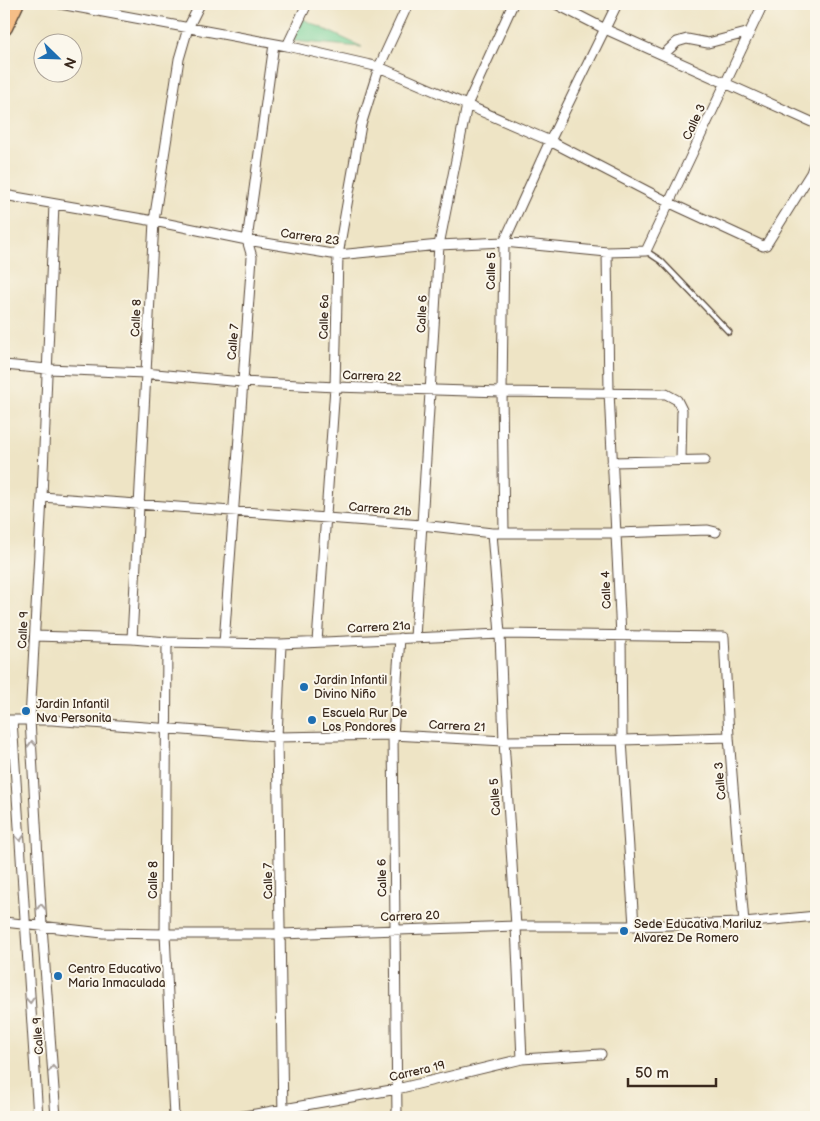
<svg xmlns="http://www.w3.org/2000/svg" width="820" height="1121" viewBox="0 0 820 1121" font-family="'Balsamiq Sans',sans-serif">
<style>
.green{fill:#77d096;stroke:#597d5a}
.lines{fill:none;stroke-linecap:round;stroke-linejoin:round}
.lane-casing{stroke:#564637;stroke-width:7}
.street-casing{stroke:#564637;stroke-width:11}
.highway-casing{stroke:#564637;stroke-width:19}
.lane{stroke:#fff;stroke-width:4.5}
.street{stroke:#fff;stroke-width:9}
.highway{stroke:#f6be87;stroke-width:16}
.oneway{stroke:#a79f9a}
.poi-dot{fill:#1f6fb2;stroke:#fbf7ec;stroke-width:2}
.labels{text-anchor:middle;stroke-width:4;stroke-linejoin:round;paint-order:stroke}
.street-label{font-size:12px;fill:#3b2a1e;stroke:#fbf7ec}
.poi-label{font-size:12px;fill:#3b2a1e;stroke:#fbf7ec;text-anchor:start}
</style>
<rect width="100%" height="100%" fill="#fbf7ec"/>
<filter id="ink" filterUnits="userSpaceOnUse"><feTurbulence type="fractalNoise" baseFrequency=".02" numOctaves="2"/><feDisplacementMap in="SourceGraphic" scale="10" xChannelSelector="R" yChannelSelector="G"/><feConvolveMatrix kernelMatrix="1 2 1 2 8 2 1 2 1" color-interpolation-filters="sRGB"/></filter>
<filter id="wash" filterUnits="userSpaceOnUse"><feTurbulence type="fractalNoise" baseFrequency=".0096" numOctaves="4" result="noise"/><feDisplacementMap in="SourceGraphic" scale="20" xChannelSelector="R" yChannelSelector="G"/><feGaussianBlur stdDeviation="1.12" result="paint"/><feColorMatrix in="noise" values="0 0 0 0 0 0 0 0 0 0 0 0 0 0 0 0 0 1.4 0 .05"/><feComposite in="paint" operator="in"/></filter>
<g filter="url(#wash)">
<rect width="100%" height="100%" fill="#eee4c5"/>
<path class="green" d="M303,19l59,28 -70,-6z"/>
</g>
<g filter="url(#ink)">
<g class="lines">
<defs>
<path id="lane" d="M646,251l15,10 68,71"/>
<path id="street" d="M60,4l227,42 92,21 171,74 120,62 93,43 3,-1 45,-72 5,-15
M556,4l49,25 211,95
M287,46l20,-42
M663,55l14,-13 10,-3 21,4 42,-11
M4,195l150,26 93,19 91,15 101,-10 65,-3 103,10 39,-1 117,-247
M54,204l-12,293 -12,223 12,206 14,191
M607,252l2,140 12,244 1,104 12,186
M4,365l44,4 97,4 97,9 93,5 167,5 164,2 11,6 5,10 -1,50
M612,462l93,-2
M42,497l380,28 70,8h125l91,-3 8,2
M492,533l8,101 4,107 12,185 6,133
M504,533l-2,-141 2,-150 46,-101 67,-137
M35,636l97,3 35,3 114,2 219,-10 224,3 5,100 15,186
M415,638l24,-393 28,-140 46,-101
M132,639l22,-418 25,-162 9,-31 12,-24
M167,642l-2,292 9,183
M317,642l18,-255 3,-132 23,-130 18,-58 29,-63
M224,643l28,-386 -5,-17 27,-196
M281,644l-4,93 6,380
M4,720h48l225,17 116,-2 111,6 118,-1 107,-3
M12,720l26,397
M4,922l99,11 62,1h116l235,-8h118l110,-3 72,-7
M238,1117l159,-28 125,-30 79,-5
M397,1117l-4,-382 7,-97"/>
<path id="highway" d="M4,27l11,-23"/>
</defs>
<use href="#lane" class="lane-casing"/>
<use href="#street" class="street-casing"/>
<use href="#highway" class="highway-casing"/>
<use href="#lane" class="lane"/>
<use href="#street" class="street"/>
<use href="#highway" class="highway"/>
</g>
<defs><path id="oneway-chevron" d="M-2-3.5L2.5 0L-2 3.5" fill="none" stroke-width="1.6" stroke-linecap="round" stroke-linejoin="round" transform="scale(1.25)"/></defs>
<g class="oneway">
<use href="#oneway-chevron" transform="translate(32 744) rotate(-93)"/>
<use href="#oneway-chevron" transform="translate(20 838) rotate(86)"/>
<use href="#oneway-chevron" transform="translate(41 907) rotate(-93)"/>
<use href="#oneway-chevron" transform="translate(30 1000) rotate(86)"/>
<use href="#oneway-chevron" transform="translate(53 1069) rotate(-94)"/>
</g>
</g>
<g class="poi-dot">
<circle cx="304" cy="687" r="5"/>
<circle cx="26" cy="711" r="5"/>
<circle cx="312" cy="720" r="5"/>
<circle cx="624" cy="931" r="5"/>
<circle cx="58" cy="976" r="5"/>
</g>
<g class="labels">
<g class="street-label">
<text transform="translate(694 122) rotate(-65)" y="4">Calle 3</text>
<text transform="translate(310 237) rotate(8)" y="4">Carrera 23</text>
<text transform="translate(491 271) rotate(-89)" y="4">Calle 5</text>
<text transform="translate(422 314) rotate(-87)" y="4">Calle 6</text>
<text transform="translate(324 317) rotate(-89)" y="4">Calle 6a</text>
<text transform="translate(136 318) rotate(-87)" y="4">Calle 8</text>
<text transform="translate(233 342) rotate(-85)" y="4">Calle 7</text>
<text transform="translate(372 376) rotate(2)" y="4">Carrera 22</text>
<text transform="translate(380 509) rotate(5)" y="4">Carrera 21b</text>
<text transform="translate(606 590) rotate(-92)" y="4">Calle 4</text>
<text transform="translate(379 627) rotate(-3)" y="4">Carrera 21a</text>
<text transform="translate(23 630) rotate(-87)" y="4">Calle 9</text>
<text transform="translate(457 726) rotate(3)" y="4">Carrera 21</text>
<text transform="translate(720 781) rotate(-95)" y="4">Calle 3</text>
<text transform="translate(495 797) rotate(-94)" y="4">Calle 5</text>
<text transform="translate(382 878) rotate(-91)" y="4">Calle 6</text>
<text transform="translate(153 880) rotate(-90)" y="4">Calle 8</text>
<text transform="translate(268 881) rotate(-91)" y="4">Calle 7</text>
<text transform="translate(410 916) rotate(-2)" y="4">Carrera 20</text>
<text transform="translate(38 1036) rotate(-94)" y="4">Calle 9</text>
<text transform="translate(417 1071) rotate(-13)" y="4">Carrera 19</text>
</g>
<g class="poi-label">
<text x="314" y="684">Jardin Infantil<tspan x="314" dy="14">Divino Niño</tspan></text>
<text x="36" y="708">Jardin Infantil<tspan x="36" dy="14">Nva Personita</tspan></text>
<text x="322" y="717">Escuela Rur De<tspan x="322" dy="14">Los Pondores</tspan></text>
<text x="634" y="928">Sede Educativa Mariluz<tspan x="634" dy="14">Alvarez De Romero</tspan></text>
<text x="68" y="973">Centro Educativo<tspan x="68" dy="14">Maria Inmaculada</tspan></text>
</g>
</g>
<rect width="820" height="1121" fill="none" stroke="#fbf7ec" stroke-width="20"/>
<g transform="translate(58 58) rotate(113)"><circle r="24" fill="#fbf7ec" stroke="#aea59a"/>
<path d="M0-4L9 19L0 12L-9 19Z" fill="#1f6fb2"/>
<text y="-8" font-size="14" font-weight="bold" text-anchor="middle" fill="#3b2a1e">N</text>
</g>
<path d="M628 1078v8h88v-8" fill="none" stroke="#3b2a1e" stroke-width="2.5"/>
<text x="635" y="1078" font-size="15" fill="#3b2a1e" stroke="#fbf7ec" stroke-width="4" paint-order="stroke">50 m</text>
</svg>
